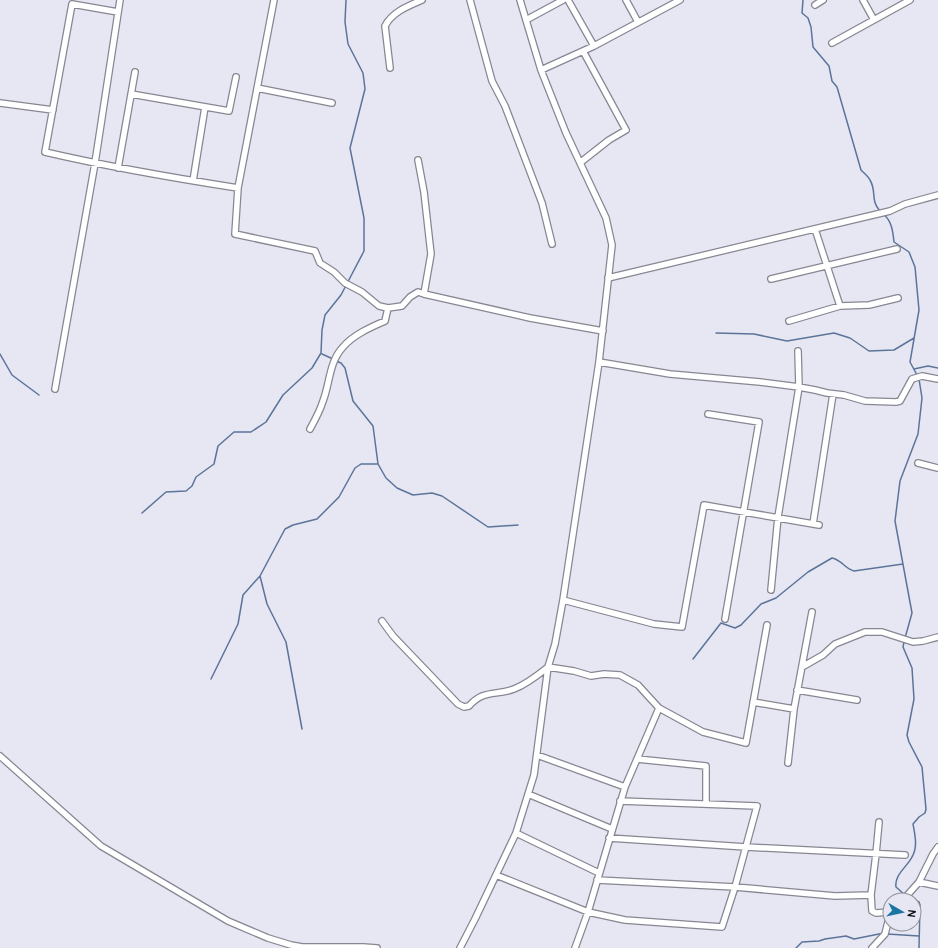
<svg xmlns="http://www.w3.org/2000/svg" width="938" height="948" viewBox="0 0 938 948" font-family="Overpass,sans-serif">
<style>
.lines{fill:none;stroke-linecap:round;stroke-linejoin:round}
.stream{stroke:#5c7499;stroke-width:1.5}
.minor-casing{stroke:#868791;stroke-width:8}
.minor{stroke:#fff;stroke-width:5.5}
</style>
<rect width="100%" height="100%" fill="#e6e7f3"/>
<g class="lines">
<path class="stream" d="M803,0l-1,13 6,5 3,9 2,20 16,19 3,15 5,6 24,83c3,3 7,6 9,10 7,12 0,20 10,31
M884,215c8,6 9,18 10,27l15,10 6,15 4,43 -9,52 7,13
M716,333l38,1 33,7 47,-8 16,5 19,13 25,-1 20,-12
M0,354l12,21 27,20
M322,354l11,5
M336,361l5,2 4,5 8,33 20,25 5,38 8,14 11,10 16,7 19,-2 10,3 46,31 30,-2
M914,369l14,-3 10,2
M142,513l24,-21 20,-1 6,-5 4,-9 18,-13 4,-18 16,-14h17l15,-10 17,-27 29,-27 9,-15 1,-23 3,-15 16,-20 23,-44v-33l-14,-70 15,-59 -2,-16 -15,-29 -3,-22 1,-22
M260,576l7,28 19,38 16,87
M905,638l7,-25 -17,-92 5,-40 18,-47 4,-36 -3,-19
M904,642l-1,5 9,21 2,31 -7,36 2,7 13,25 4,42 -1,4 -6,4 -6,7c2,11 5,23 -1,33 -5,10 -18,18 -16,30l9,8
M693,659l28,-36 14,5 6,-3 20,-21 15,-6 32,-26 24,-14c10,2 13,11 22,13l49,-7
M211,679l27,-55 5,-29 17,-19 25,-47 8,-4 24,-6 22,-22 16,-29 6,-4h17
M908,897l11,5 1,3 -1,43
M887,934l32,2
M796,948l6,-6 17,-1 6,-2 21,-3 8,3 30,-6"/>
<defs>
<path id="minor" d="M274,0l-36,188 -3,46 80,17 5,12 14,9 11,11 17,9 17,14 9,2
M470,0l22,81 13,25 37,97 10,41
M568,0l26,46
M626,0l12,22
M863,0l11,20
M815,5l8,-5
M118,12l-46,-8 -27,148c64,15 129,26 193,36
M526,20l37,-20
M832,43l78,-43
M390,68l-5,-42c7,-14 23,-20 37,-26
M541,70l53,-24 86,-46
M257,88l75,15
M131,94l98,17 7,-34
M0,103l53,7
M418,160l6,32 7,62 -7,40 106,24 73,13
M581,162l28,-22 17,-10 -43,-79
M118,168l17,-96
M193,181l12,-74
M815,229l25,77
M608,278l282,-67 15,-7 33,-9
M771,279l126,-30
M789,321l51,-15 29,-1 29,-7
M599,362l71,12 90,8 39,5 16,3 12,3 17,2 21,6 31,1 4,-1 12,-22 10,-3 16,3
M55,389l40,-226 25,-163
M708,414l51,8 -34,197
M310,429c5,-9 10,-18 13,-28 7,-18 6,-39 20,-54 10,-12 28,-20 42,-26l3,-13 14,-2 8,-9 8,-5 6,2
M918,463l20,5
M813,524l20,-130
M771,590l7,-73 21,-130 -1,-36
M563,600l91,24 28,3 22,-122 115,20
M382,621l11,15 65,68 6,3 5,-1c15,-17 27,-10 45,-17 13,-5 24,-14 34,-22l26,4 17,5 13,-2 16,1 18,10 21,23 44,24 43,11 21,-118
M802,667l21,-12 12,-11 30,-12h17l31,10 10,-1 15,-4
M797,690l60,10
M753,702l41,7
M537,755l88,32
M0,756l101,90 127,75 40,17 23,7 11,2h61l14,1
M637,759l69,7v38
M788,763l6,-54 18,-97
M528,794l84,35
M879,822l-3,32 -5,41 1,16 4,2 14,-1
M516,833l83,40
M609,838l137,9 159,8
M496,875l92,37 37,8 97,7 13,-40 22,-81 -137,-5
M597,880l138,7 100,9 36,-1
M919,882l19,4
M903,900l16,-18 14,-28 5,-7
M460,948l15,-29 41,-86 18,-58 14,-108 7,-23 8,-44 36,-238 13,-117 -6,-27 -40,-85 -25,-63 -21,-70
M575,948l13,-36 37,-125 34,-79
M872,948l13,-14 5,-20"/>
</defs>
<use href="#minor" class="minor-casing"/>
<use href="#minor" class="minor"/>
</g>
<g transform="translate(902 912) rotate(99)"><circle r="19" fill="#e6e7f3" stroke="#90919a"/>
<path d="M0-3L7 15L0 10L-7 15Z" fill="#1a75a3"/>
<text y="-6" font-size="11" font-weight="bold" text-anchor="middle" fill="#101114">N</text>
</g>
</svg>
